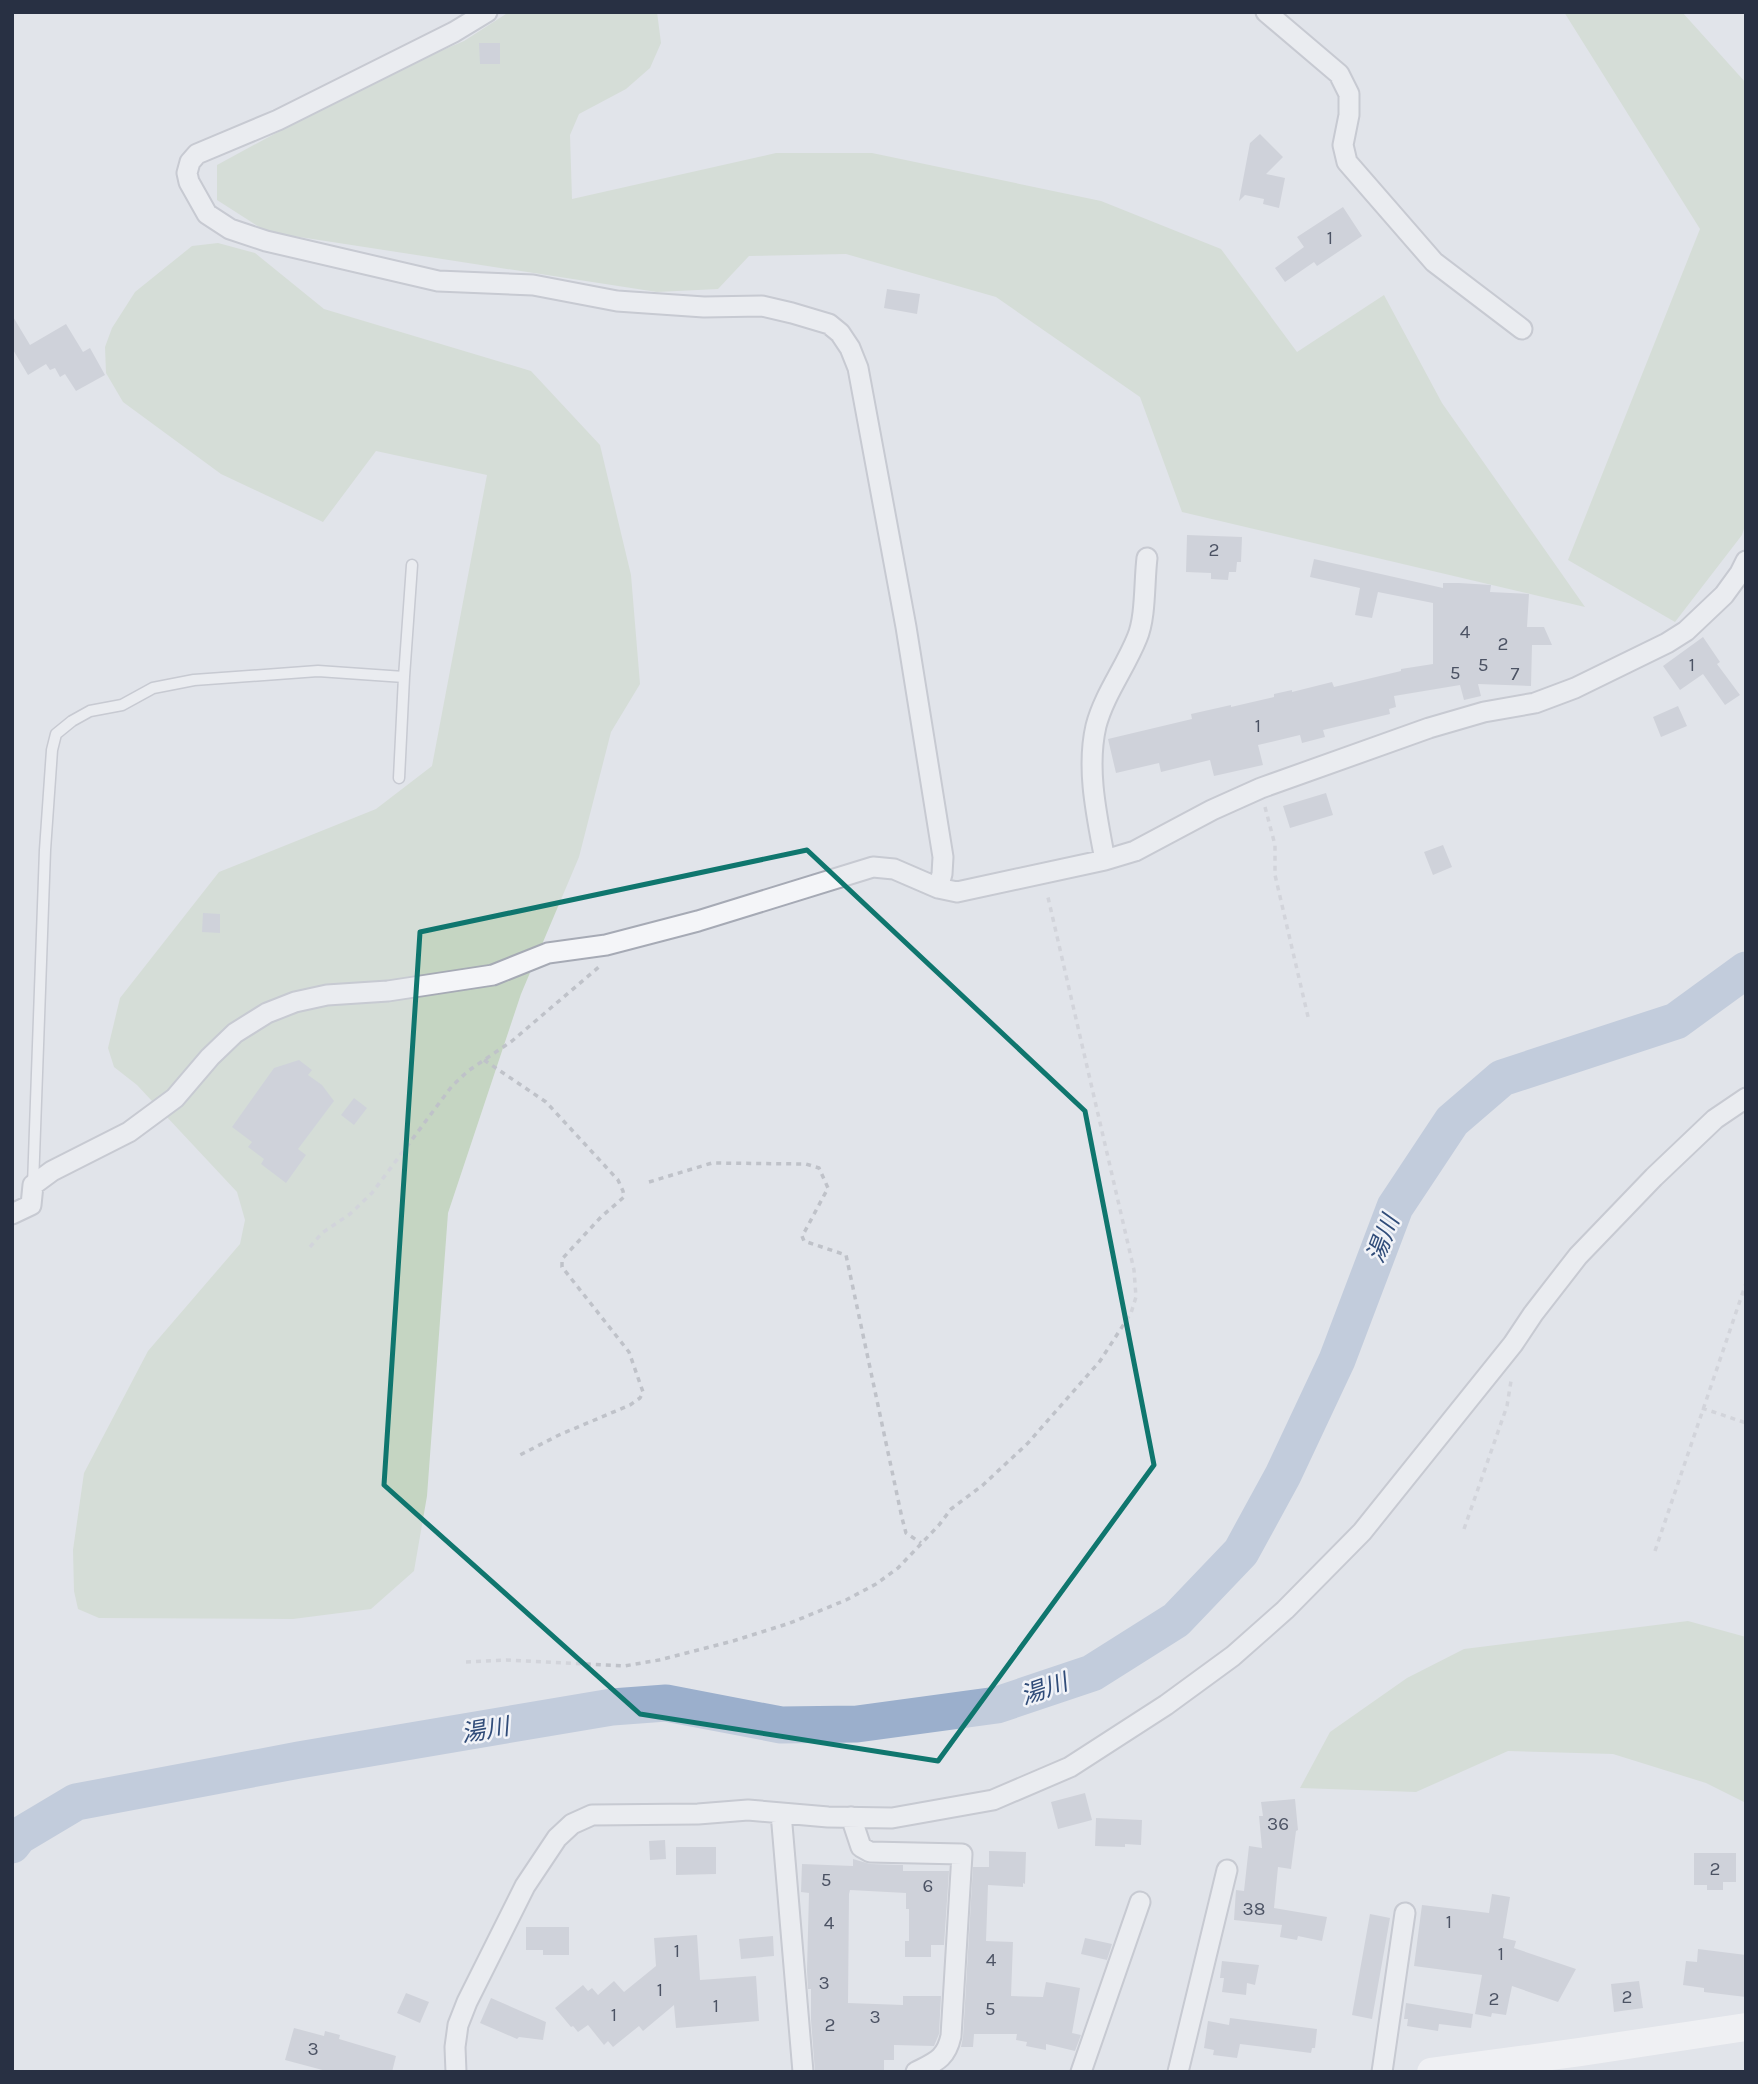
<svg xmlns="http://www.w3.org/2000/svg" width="1758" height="2084" viewBox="0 0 1758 2084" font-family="Karla,'Noto Sans JP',sans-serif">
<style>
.green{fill:#c5d5c2}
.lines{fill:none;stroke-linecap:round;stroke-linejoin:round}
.river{stroke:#9bafcc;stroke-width:37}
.building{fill:#b8bdc8}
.service-casing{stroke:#a6aab5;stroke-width:13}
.minor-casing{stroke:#a6aab5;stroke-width:23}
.path{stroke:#bfc2c9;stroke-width:3.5;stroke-dasharray:5 5;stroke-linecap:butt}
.service{stroke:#f4f5f8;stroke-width:10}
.minor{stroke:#f4f5f8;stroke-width:19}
.secondary{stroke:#fff;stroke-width:28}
.marked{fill:none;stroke:#0f766e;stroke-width:5;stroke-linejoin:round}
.labels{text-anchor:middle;stroke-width:5;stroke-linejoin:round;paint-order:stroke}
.number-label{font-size:19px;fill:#4c5364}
.water-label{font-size:24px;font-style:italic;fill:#304c79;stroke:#f1f3f8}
</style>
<rect width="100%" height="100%" fill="#e1e4ea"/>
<path class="green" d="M509,12h148l4,31 -11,25 -24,21 -47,25 -9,21 2,64 204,-46h96l229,48 120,48 76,103 87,-57 58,108 143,204 -403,-95 -42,-115 -144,-100 -150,-43 -97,2 -31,33 -61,3 -390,-60 -50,-32v-35l166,-90 81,-34z
M1564,12h118l64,71v439l-4,13 -67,87 -107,-62 132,-331z
M218,243l37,10 69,56 207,62 69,74 31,130 9,109 -29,48 -32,125 -58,137 -73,219 -21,283 -13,75 -43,38 -78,10 -194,-1 -21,-9 -4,-18 -1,-41 11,-77 64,-122 92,-107 5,-24 -8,-28 -100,-107 -23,-18 -6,-19 12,-50 99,-126 157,-63 56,-43 55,-291 -111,-24 -53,71 -102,-48 -98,-72 -17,-29 -1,-26 7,-19 23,-36 57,-46z
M1688,1621l58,16v166l-40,-20 -93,-29 -105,-3 -92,41 -116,-4 30,-56 77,-54 57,-29z"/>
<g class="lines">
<path class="river" d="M12,1845l7,-9 57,-34 223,-42 313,-53 54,-4 115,22 76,-1 140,-19 95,-32 84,-53 65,-68 42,-77 54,-115 58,-153 57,-86 50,-43 174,-57 70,-51"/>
</g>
<path class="building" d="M479,43h21v21h-20z
M1260,134l23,23 -17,17 19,4 -6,30 -16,-4 1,-5 -19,-4 -6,6 11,-58z
M1343,207l19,29 -45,30 -3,-4 -29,20 -10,-14 29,-21 -7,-10z
M887,289l33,5 -3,20 -33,-6z
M12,315l18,30 36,-21 17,28 7,-4 15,27 -29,16 -11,-17 -5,3 -5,-9 -5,2 -4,-6 -18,11 -16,-27z
M1187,535l55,2 -1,25h-4l-1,10h-7l-1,8 -17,-1v-6l-25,-1z
M1314,559l129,29v-5h16l32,2 -1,7 39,2 -2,33h17l8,18h-20l-1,41 -53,-2 3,12 -17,4 -4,-15 -66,11 2,11 -7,2 1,5 -67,16 2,7 -23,6 -2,-8 -42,10 5,20 -49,11 -4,-16 -49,12 -2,-9 -43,10 -8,-34 84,-20 -1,-5 40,-9v2l43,-10v-3l18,-4v2l40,-10 2,5 67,-16v-2l32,-5v-61l-55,-11 -6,26 -17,-3 5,-27 -50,-11z
M1703,637l17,25 -3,2 23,31 -15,10 -22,-31 -23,16 -17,-24z
M1678,706l9,20 -26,11 -8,-20z
M1326,793l7,22 -43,13 -7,-22z
M1443,845l9,22 -19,8 -9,-23z
M203,913l17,1v19l-18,-1z
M299,1060l13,10 -4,5 14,10 12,16 -36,48 8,6 -20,28 -25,-19 3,-5 -16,-12 4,-5 -20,-15 42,-59z
M354,1098l13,10 -13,17 -13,-10z
M1085,1793l7,27 -34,9 -7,-27z
M1295,1799l3,31 -2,1 -5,38 -13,-2 -4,41 53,9 -5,24 -24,-5 -1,4 -17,-3 2,-12 -48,-5 2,-30 8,1 5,-45 13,2 -3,-32h4l-2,-14z
M1096,1818l46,2 -1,25 -16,-1v3l-30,-1z
M665,1840l1,19 -16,1 -1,-19z
M676,1847h40v27l-40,1z
M989,1851l37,1 -1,32 -2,-1v4l-35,-2 -2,56 27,1 -2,54 32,1 3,-15 34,6 -8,45 9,2 -6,16 -29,-7v6l-20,-4 1,-4 -11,-2 1,-6h-43l-1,13h-12l2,-10 10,-170h16z
M1694,1853h42v29h-13v8h-16v-5h-13z
M853,1859l17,5 33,1v6h46l-5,74h-13v12h-26v-16h4v-32h-3v-16l-56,-3 -1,4 -1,109 55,2v-9h38l-2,38 -5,12 -40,-1v15h-10v12h-69l-4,-52v-31h-3l-1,-19 2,-77 -8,-1 1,-28 51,2z
M1492,1894l18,3 -7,41 13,3 -2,7 62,21 -18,33 -46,-16 -6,29 -14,-2 -1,4 -16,-3 7,-39 -68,-9 8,-61 67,8z
M1370,1914l20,4 -18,101 -20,-4z
M526,1927h43v28h-26v-5h-17z
M697,1935l3,45 56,-4 3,45 -83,7 -2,-23 -31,26 -4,-5 -26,21 -5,-6 -4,4 -16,-20 -10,7 -5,-6 -2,1 -16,-19 28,-23 5,6 4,-3 6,7 16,-14 10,11 32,-26 -2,-28z
M773,1936l1,20 -33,3 -2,-20z
M1085,1938l27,6 -5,16 -26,-6z
M1698,1949l48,6v42l-42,-5v-4l-21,-3 3,-24 11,1z
M1222,1961l37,4 -4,20 -8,-2 -1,12 -24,-3 2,-14h-4z
M1639,1981l4,27 -29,4 -3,-28z
M406,1993l23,9 -9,21 -23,-10z
M491,1998l55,24 -3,18 -24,-3 -2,2 -37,-16z
M1406,2003l67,11 -2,14 -32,-4 -1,7 -31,-5 1,-7h-4z
M1230,2018l87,11 -2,19h-3l-1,5 -71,-9 -3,14 -24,-3 1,-5 -10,-2 4,-27 21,4z
M294,2028l30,8 1,-5 15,4 -1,4 57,17 -4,16h-62l-45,-12z"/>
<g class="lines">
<defs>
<path id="service" d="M399,778l5,-101
M33,1185l12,-335 7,-100 4,-16 16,-13 18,-10 32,-6 31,-17 41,-8 124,-9 86,6 8,-112"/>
<path id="minor" d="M487,12l-33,20 -176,88 -81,34 -7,8 -3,11 2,9 18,32 23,15 36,12 172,40 95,4 84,16 87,6 58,-1 30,7 37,11 11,9 10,15 8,20 48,259 37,230 -1,17 -4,14
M1266,12l73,62 10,20v21l-6,30 4,17 87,100 88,67
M1105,860c-8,-43 -19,-91 -9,-134 8,-31 29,-58 41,-88 9,-21 7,-56 10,-80
M12,1214l19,-9 2,-20 19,-14 77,-39 46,-34 35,-41 25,-24 32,-20 28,-11 32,-7 61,-4 105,-16 55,-22 58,-8 92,-24 175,-54 21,2 44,19 19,4 148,-32 30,-9 77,-41 49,-22 168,-60 55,-16 51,-9 40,-15 92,-45 19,-12 38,-36 16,-22 6,-12
M781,1813l22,259
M851,1817l10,30 9,5 92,2 -11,182c-5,23 -16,26 -35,36
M456,2072l-1,-25 3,-22 9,-23 58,-116 32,-48 15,-14 20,-9 106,-1 50,-4 80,7 64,1 101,-18 77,-33 96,-62 67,-49 52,-46 77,-78 151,-188 20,-30 45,-58 76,-79 61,-58 31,-21
M1081,2072l59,-170
M1178,2072l49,-202
M1382,2072l23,-159"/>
</defs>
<use href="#service" class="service-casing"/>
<use href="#minor" class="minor-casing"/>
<path class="path" d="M1265,807l10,38v30l34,146
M484,1060l62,42 72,78 5,11 1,6 -23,20 -39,42v8l67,85 14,40 -3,6 -10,7 -71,30 -43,22
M649,1182l63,-19 94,1 13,4 9,20 -23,43 -3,5 2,5 42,14 56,263 4,15 15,10
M310,1247l12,-14 28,-19 22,-21 80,-107 16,-15 44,-30 88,-75
M1702,1408l44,15
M1464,1529l43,-123 4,-25
M1655,1551l91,-268
M466,1662l40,-2 118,6 35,-6 74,-19 57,-18 56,-23 30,-16 22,-16 41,-43 12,-16 32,-24 45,-42 72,-82 31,-48 5,-16 -2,-27 -87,-377"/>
<use href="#service" class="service"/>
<use href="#minor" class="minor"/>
<path class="secondary" d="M1431,2072l149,-20 166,-25"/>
</g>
<path d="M0 0H1758V2084H0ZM807,850l278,261 69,354 -216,296 -298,-47 -256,-229 36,-553z" fill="#e1e4ea" fill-opacity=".55" fill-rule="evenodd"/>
<path class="marked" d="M807,850l278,261 69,354 -216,296 -298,-47 -256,-229 36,-553z"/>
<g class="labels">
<g class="number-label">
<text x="1330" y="244">1</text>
<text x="1214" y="556">2</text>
<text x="1465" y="638">4</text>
<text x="1503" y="650">2</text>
<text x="1483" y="671">5</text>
<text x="1692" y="671">1</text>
<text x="1455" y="679">5</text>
<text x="1515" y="680">7</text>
<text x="1258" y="732">1</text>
<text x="1278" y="1830">36</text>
<text x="1715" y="1875">2</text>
<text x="826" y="1886">5</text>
<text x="928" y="1892">6</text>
<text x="1254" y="1915">38</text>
<text x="1449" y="1928">1</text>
<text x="829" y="1929">4</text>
<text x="677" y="1957">1</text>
<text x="1501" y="1960">1</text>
<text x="991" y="1966">4</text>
<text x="824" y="1989">3</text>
<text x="660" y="1996">1</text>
<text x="1627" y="2003">2</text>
<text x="1494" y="2005">2</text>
<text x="716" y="2012">1</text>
<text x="990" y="2015">5</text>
<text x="614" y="2021">1</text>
<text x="875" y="2023">3</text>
<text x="830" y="2031">2</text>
<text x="313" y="2055">3</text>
</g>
<g class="water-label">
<text transform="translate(1383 1239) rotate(-69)" y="8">湯川</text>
<text transform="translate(1044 1689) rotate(-19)" y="8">湯川</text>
<text transform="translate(485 1730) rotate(-10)" y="8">湯川</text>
</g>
</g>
<rect width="1758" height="2084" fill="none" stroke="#283043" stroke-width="28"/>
</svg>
